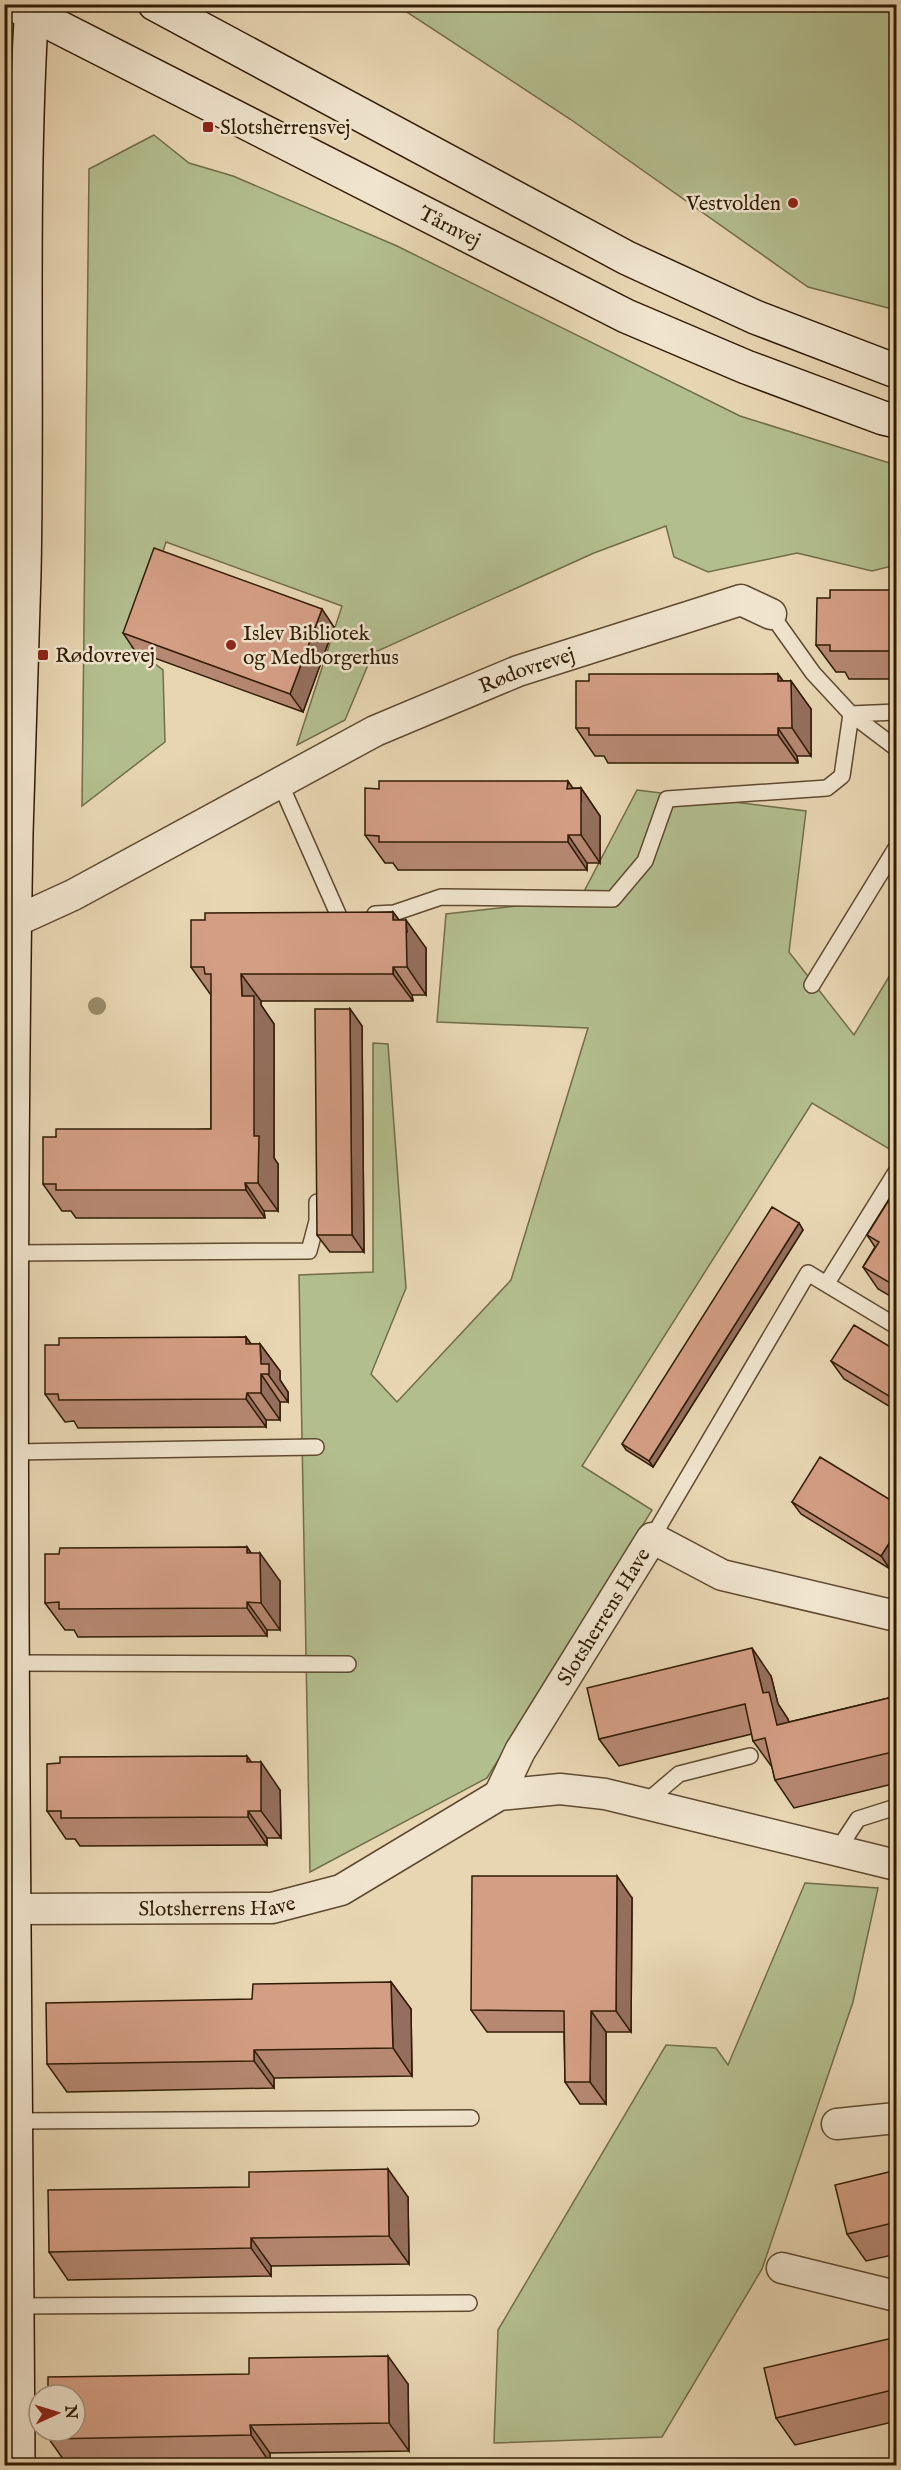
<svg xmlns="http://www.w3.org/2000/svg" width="901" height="2470" viewBox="0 0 901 2470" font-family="'IM FELL English',serif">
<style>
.green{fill:#b3be8f;stroke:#726d4a;stroke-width:1.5}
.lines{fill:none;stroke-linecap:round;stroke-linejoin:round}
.lane-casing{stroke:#5f4a30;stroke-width:18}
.street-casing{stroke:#5f4a30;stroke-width:33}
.secondary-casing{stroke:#311c04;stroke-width:36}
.lane{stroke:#f0e4ce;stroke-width:15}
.street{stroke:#f0e4ce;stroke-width:30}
.secondary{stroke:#f0e4ce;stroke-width:33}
.tree{fill:#998b6a}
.wall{fill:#b68872;stroke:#311c04;stroke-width:1.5}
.shaded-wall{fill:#946f5d;stroke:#311c04;stroke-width:1.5}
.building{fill:#d49e85;stroke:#311c04;stroke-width:1.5}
.poi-dot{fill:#8f2418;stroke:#f0e4ce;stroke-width:2}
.labels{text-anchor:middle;stroke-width:5;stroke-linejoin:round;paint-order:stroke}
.poi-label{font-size:21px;fill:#311c04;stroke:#f0e4ce;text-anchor:start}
.street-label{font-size:21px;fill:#311c04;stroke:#f0e4ce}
</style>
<rect width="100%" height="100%" fill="#e8d6b3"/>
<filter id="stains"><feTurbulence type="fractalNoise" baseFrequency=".00333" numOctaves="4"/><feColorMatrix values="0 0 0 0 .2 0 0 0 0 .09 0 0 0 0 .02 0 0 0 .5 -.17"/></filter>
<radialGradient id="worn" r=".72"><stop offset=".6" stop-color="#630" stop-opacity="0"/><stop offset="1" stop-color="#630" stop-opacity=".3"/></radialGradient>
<path class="green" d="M396,5h500v305l-88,-23 -238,-168z
M154,135l35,28 44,13 164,70 343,170 156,49v100l-24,6 -75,-18 -89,19 -34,-15 -8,-31 -72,27 -221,100 -28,67 -48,25 45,-139 -176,-64 -34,105 31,23 2,72 -83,64 7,-637z
M637,790l169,21 -17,141 65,83 42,-70v188l-84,-50 -230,363 70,44 -165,268 -177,94 -11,-597 74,-3v-229l15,1 18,244 -35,86 26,28 114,-122 77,-252 -151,-6 9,-108 134,-15z
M805,1883l73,5 -25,114 -91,267 -100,168 -168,6 4,-113 168,-285 50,3 12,17z"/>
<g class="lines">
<defs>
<path id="lane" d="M771,614l42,59 38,41 45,34
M280,783l58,131
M375,914l19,-1 47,-16 172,2 32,-38 22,-62 160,-11 15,-12 9,-62 45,-2
M812,985l84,-137
M13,1253l296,-2 8,-30v-19
M827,1283l69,-111
M13,1452l303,-5
M652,1538l156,-265 88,53
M13,1663l335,1
M645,1803l34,-29 71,-18
M837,1851l21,-32 38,-12
M15,2121l456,-3
M16,2306l453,-3"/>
<g id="street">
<path id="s1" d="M16,921l57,-26 302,-164 143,-60 223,-71 30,14"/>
<path id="s2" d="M499,1795l21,-44 132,-213 70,37 174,41"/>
<path id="s3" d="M13,1909l259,-1 69,-18 158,-95 61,-6 45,5 291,71"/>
<path d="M837,2124l59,-6"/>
<path d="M782,2268l114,28"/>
</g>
<g id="secondary">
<path d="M155,4l472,254 128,59 141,54"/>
<path id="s4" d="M15,5l611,311 120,51 137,51 13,3"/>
<path d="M18,2466c-3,-545 -12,-1089 -2,-1633 2,-87 6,-173 8,-260 4,-189 -4,-379 8,-569"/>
</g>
</defs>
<use href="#lane" class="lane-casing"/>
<use href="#street" class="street-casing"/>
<use href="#secondary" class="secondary-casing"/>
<use href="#lane" class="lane"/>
<use href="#street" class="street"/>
<use href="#secondary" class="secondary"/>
</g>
<circle class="tree" cx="97" cy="1006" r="9"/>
<path class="wall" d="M897,590v89h-48l-4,-7h-9l-20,-27 14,-47z
M334,627l-31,85 -168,-61 -12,-18z
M778,674l5,7h8l20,28v47h-14l1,7h-190l-4,-7h-9l-19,-28 13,-47z
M573,788h8l19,28v47h-13v7h-189l-5,-7h-8l-20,-28z
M393,912l6,8 27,28v47h-14l1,6h-152v4l13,19v134l4,6v47h-14l1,7h-189l-5,-7h-9l-19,-27 13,-47 155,-8v-134l-20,-28 14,-47z
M350,1009l12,17 2,226h-34l-13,-17z
M897,1187v113l-19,-11 -15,-22 12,-20 -8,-12z
M799,1223l4,7 -150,237 -27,-17 -4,-6z
M246,1337l5,7h9l20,27v9l8,12v10h-8v18h-14v7l-188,1 -4,-7 -9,1 -20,-28 14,-49z
M897,1351v60l-53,-32 -13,-18z
M792,1502l105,2v54l-7,11 -89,-55z
M247,1547l4,6 29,28v49h-13v6l-189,1 -4,-7h-9l-20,-27 14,-49z
M771,1676l7,28 10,15 1,3 108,-26v87l-103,25 -19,-28 -3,-13 -19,-26 -1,-7 -133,32 -20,-27z
M280,1790l1,48h-14v7l-187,1 -5,-7h-9l-19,-28z
M632,1898l-1,134h-25v72h-26l-15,-22 -1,-50h-77l-16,-22z
M391,1982l20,27 1,67 -138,2v10l-207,4 -20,-28 205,-65z
M897,2170v84l-31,7 -19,-27z
M408,2197l1,67 -138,2v10l-203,4 -19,-28z
M897,2337v84l-102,24 -19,-27z
M408,2384l1,67 -139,2v10l-202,3 -19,-27z"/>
<path class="shaded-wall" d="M322,609l12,18 -31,85 -13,-18z
M778,674l13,18v-11l20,28v47l-19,-28 -14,-47z
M778,728l19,28 1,7 -20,-28z
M568,781l13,19v-12l19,28v47l-19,-28 -14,-46z
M568,835l19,28v7l-19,-28z
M393,912l14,19 -1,-11 20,28v47l-19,-28 -14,-47z
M393,967l19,28 1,6 -20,-27z
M241,974l20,27v4l13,19v134l4,6v47l-20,-28 -16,-187z
M350,1009l12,17 2,226 -12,-17z
M245,1183l19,28 1,7 -19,-28z
M799,1223l4,7 -150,237 -4,-6z
M246,1337l15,21 -1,-14 20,27v9l8,12v10l-42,-58z
M261,1374l19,28v18l-19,-27z
M247,1393l19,27v7l-20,-28z
M897,1531v27l-7,11 -9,-13z
M247,1547l13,20v-14l20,28v49l-19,-27 -14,-50z
M247,1602l20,28v6l-20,-28z
M752,1648l19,28 7,28 10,15 8,33 -19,-27 -14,-32z
M247,1756l14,19v-13l19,28 1,48 -20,-27 -14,-49z
M248,1811l19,27v7l-19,-28z
M617,1876l15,22 -1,134 -15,-21z
M391,1982l20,27 1,67 -19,-28z
M591,2011l15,21v72l-16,-22z
M254,2050l20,28v10l-20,-27z
M388,2169l20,28 1,67 -20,-28z
M251,2238l20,28v10l-20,-28z
M388,2356l20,28 1,67 -20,-28z
M250,2425l20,28v10l-19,-28z"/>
<path class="building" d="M154,548l168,61 -32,85 -167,-61z
M830,590h67v61h-67v-6h-14l1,-47h13z
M589,674h189v7h13l1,47h-14v7h-189v-7h-13v-47h13z
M379,781h189l-1,8 14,-1v47h-13v7h-189v-6l-14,-1v-47l14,1z
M393,912v8h13l1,47h-14v7h-152l1,22h12v140h5l-1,47h-13l1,7h-190v-6h-13v-47h13v-8h155v-155h-6l-1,-7h-13v-47h14v-7z
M315,1009h35l2,226h-35z
M897,1187v100l-34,-20 16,-25 -12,-7z
M772,1207l27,16 -150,238 -27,-17z
M854,1325l43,26v50l-66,-40z
M246,1337v7h14l1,20h8v10h-8v19h-14l-1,6 -187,1 -1,-6h-13v-49h14v-7z
M820,1457l77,47v27l-16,25 -89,-54z
M247,1547v6h13l1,50 -14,-1v6l-188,1v-7l-14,1v-49h14l1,-6z
M752,1648l11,45 6,-1 8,33 120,-29v55l-122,29 -10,-42 -12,3 -8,-37 -146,35 -12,-51z
M247,1756v6h14v49h-13v6l-187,1v-7h-14v-47l13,-1v-6z
M472,1876h145l-1,135h-25l-1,71h-25l-1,-71 -93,-1z
M391,1982l2,66 -139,2v11l-207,3 -1,-61 206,-4 1,-15z
M388,2169l1,67 -138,2v10l-202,4 -1,-62 201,-3v-15z
M897,2170v52l-50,12 -12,-49z
M897,2337v52l-121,29 -12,-50z
M388,2356l1,67 -139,2 1,10 -202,4v-8h26v-36h-27v-18l201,-3v-16z"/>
<g class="poi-dot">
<rect x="202" y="121" width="12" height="12" rx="3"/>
<circle cx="793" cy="203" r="6"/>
<circle cx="231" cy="645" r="6"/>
<rect x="37" y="649" width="12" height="12" rx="3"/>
</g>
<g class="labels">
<g class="poi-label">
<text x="220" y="134">Slotsherrensvej</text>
<text x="781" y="210" text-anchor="end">Vestvolden</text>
<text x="243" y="640">Islev Bibliotek<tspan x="243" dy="24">og Medborgerhus</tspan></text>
<text x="55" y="662">Rødovrevej</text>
</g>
<g class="street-label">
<text dy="7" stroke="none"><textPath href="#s4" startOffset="488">Tårnvej</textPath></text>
<text dy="7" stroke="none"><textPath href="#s1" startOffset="570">Rødovrevej</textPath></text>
<text dy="7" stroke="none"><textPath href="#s2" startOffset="207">Slotsherrens Have</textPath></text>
<text dy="7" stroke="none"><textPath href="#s3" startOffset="204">Slotsherrens Have</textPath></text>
</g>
</g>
<rect width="901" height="2470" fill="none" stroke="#e8d6b3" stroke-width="24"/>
<rect x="6" y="6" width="889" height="2458" fill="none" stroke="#311c04" stroke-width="3"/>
<rect x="12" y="12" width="877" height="2446" fill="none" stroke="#311c04" stroke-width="1.5"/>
<g transform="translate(57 2413) rotate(86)"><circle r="28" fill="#f0e4ce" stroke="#a4947d" stroke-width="1.5"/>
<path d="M0-4.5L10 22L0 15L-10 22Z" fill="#8f2418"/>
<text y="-9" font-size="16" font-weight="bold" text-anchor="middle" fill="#311c04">N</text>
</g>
<rect width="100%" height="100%" filter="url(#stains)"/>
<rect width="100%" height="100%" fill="url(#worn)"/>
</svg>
